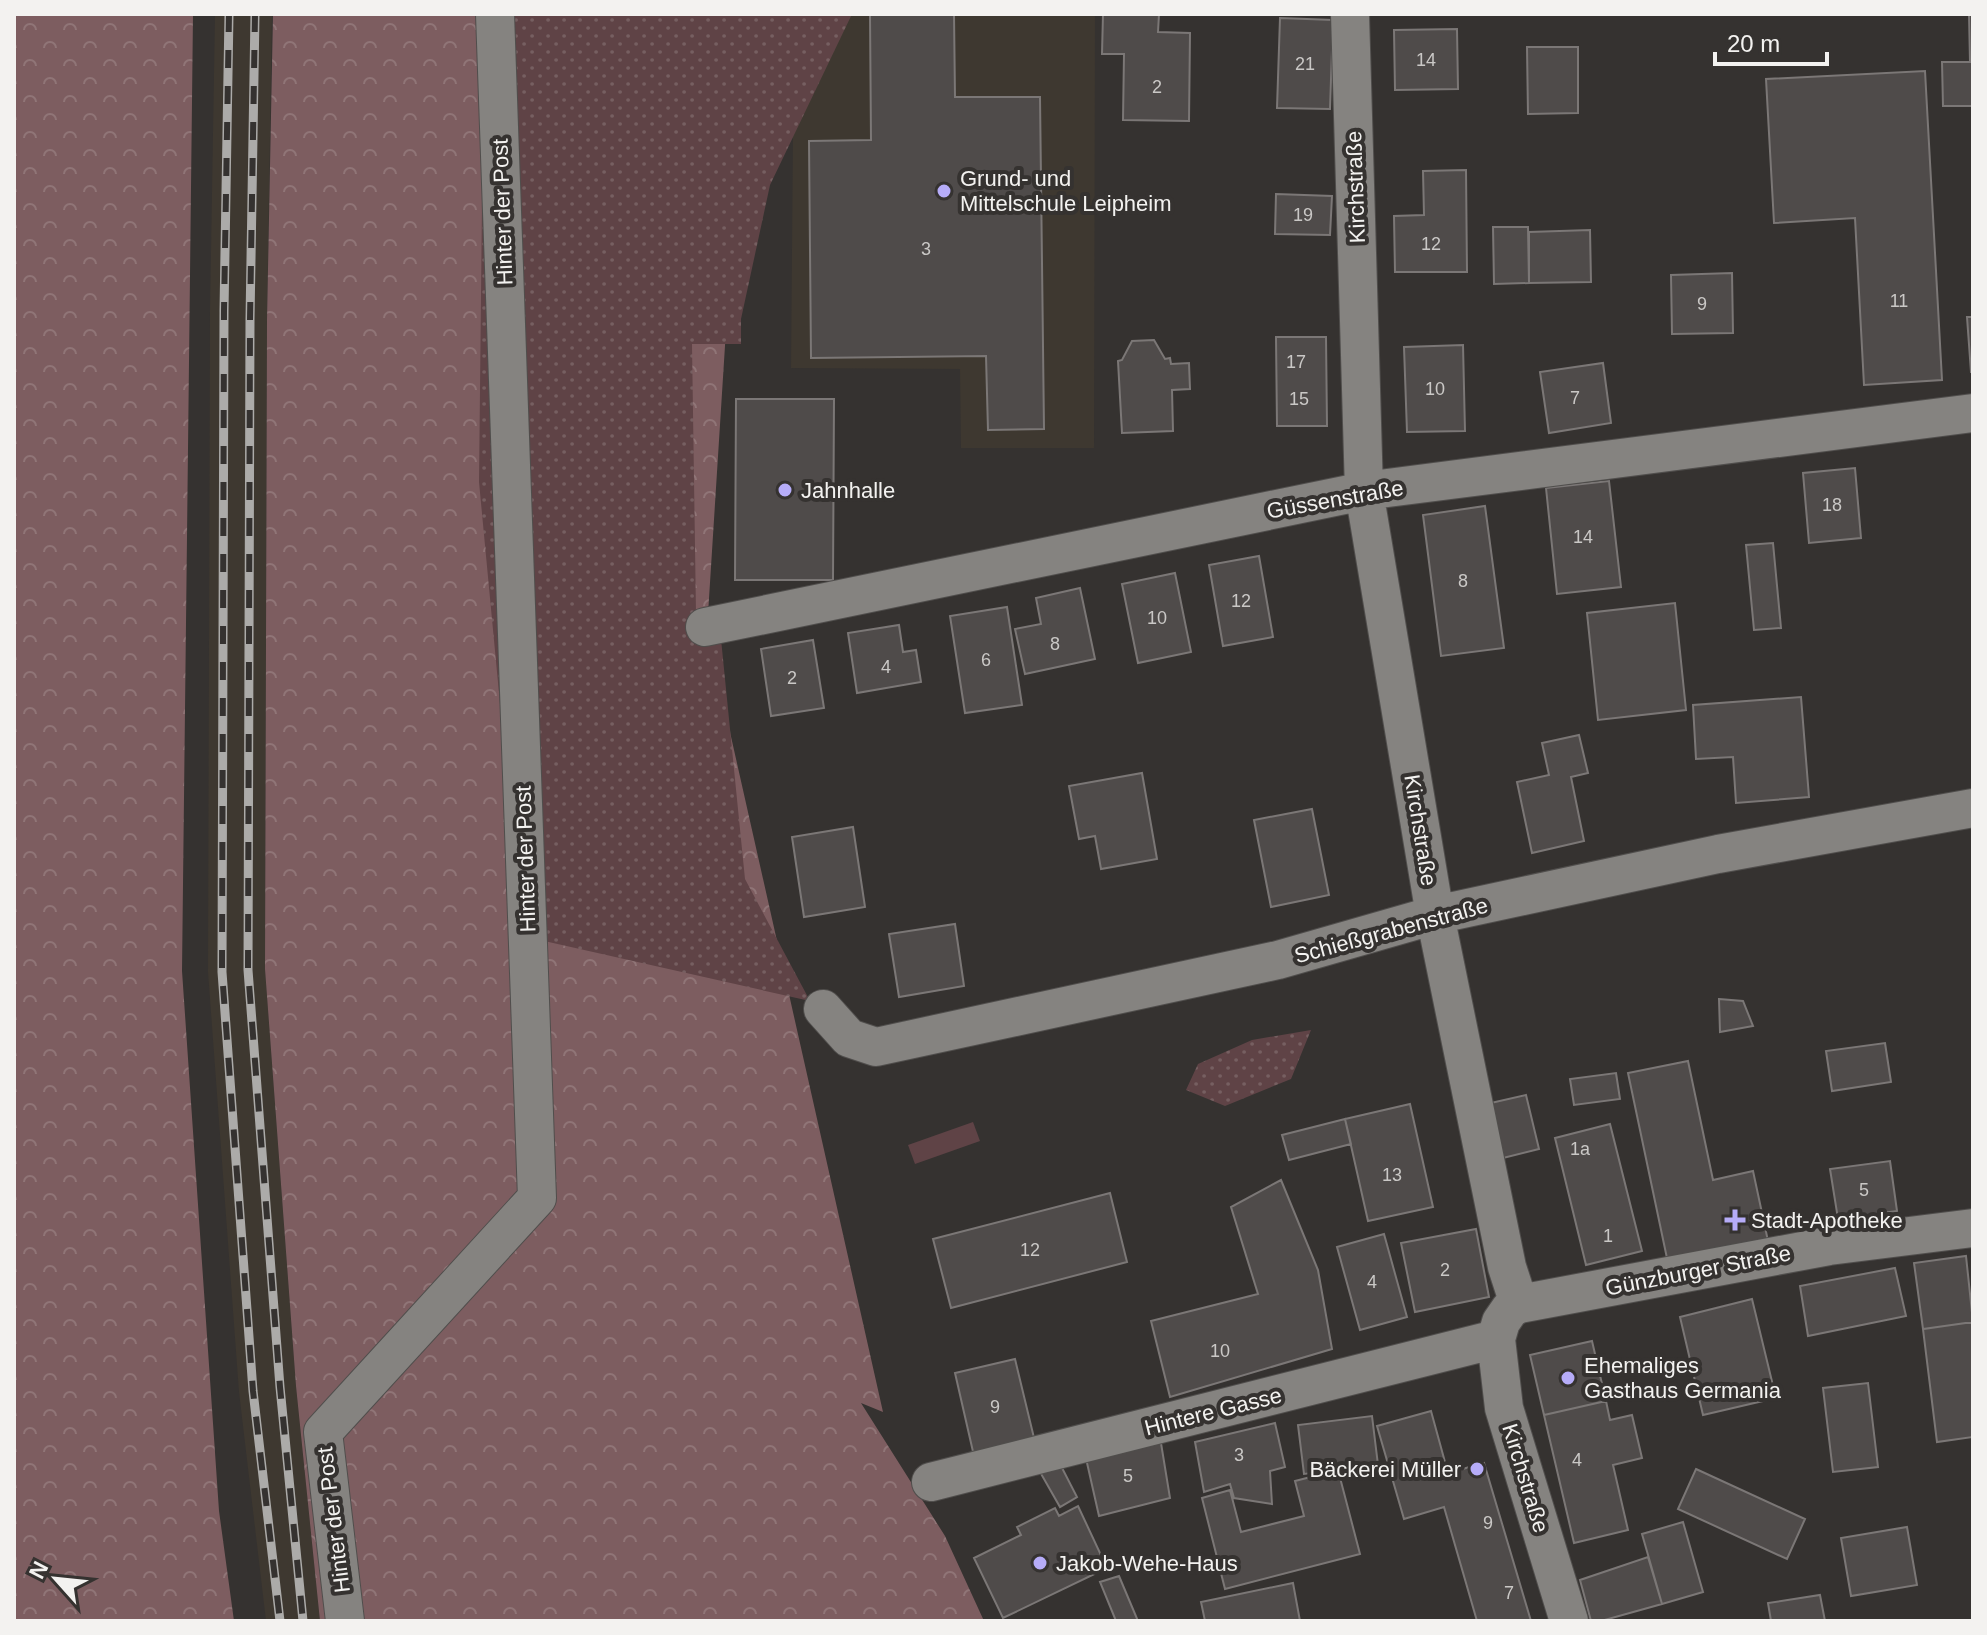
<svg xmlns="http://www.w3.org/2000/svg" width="1987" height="1635" viewBox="0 0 1987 1635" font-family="Helvetica,sans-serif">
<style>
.built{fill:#3e3830}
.grass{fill:#5f4346}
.forest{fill:url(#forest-crowns)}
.park{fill:url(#park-dots)}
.building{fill:#4f4b4a;stroke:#7b7776;stroke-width:2}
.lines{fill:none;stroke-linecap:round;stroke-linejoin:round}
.street-casing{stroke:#504e4c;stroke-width:40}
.street{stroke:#858380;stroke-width:38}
.rail-casing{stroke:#acaba9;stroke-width:9}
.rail{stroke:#353230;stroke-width:6;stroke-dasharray:18;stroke-linecap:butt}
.poi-dot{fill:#b6acf8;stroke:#353230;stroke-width:3}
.labels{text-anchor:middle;stroke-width:8;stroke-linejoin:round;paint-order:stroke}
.number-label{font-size:18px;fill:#cac8c6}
.poi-label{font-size:22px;fill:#f3f2f0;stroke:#353230;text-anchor:start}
.street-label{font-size:22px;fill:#f3f2f0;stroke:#353230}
</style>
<defs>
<pattern id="forest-crowns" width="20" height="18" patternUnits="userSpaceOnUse" patternTransform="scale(2)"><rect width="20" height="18" fill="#7d5d60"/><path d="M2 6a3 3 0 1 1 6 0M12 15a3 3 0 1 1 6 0" fill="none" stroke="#907577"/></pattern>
<pattern id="park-dots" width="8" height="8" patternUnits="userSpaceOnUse" patternTransform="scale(2)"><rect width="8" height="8" fill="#5f4346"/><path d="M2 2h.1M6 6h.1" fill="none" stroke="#765f61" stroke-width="1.8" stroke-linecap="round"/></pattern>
</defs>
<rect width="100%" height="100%" fill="#353230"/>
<path class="built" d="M215,14h57l-5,306 -2,649 31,417 24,235h-54l-27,-229 -31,-420 2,-661z
M794,14h301l-1,434h-133l-1,-79 -169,-1z"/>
<path class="grass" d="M973,1122l7,19 -65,23 -7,-19z"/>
<path class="forest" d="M14,14h179l-11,957 37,540 15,110h-220z
M273,14h473l-39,616 176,782 -22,-9 84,133 39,85h-664l-24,-235 -31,-417 2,-649z"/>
<path class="park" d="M484,14h368l-82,171 -29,134v25h-49l4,269 22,-4 27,270 65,122 -288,-65 -43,-454z
M1311,1030l-20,49 -66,27 -39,-16 12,-26 54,-24z"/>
<path class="building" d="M870,14h84l1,83h85l4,332 -56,1 -2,-74 -175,2 -2,-217 62,-1z
M1103,14h56l-1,18 32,1 -1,88 -66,-1 1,-66h-22z
M1969,14h4v92h-30l-1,-44h28z
M1280,18l53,2 -3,89 -53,-1z
M1457,29l1,60 -63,1 -1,-60z
M1527,47h51v66l-50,1z
M1925,71l17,309 -78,5 -9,-167 -81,5 -8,-144z
M1466,170l1,102h-72l-1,-56 30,-1 -1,-44z
M1276,194l56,2 -2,39 -55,-1z
M1493,227h35l1,56 -35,1z
M1590,230l1,52 -62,1v-51z
M1732,273l1,60 -61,1 -1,-59z
M1967,317h6v55h-2z
M1276,337h50l1,89h-50z
M1154,340l11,19 5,-1 1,6 18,-1 1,26 -18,1 1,41 -51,2 -4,-72 4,-1 10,-19z
M1463,345l2,86 -58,1 -3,-85z
M1603,363l8,60 -62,10 -9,-61z
M736,399h98l-1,181h-98z
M1855,468l6,70 -52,5 -6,-70z
M1609,481l12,106 -64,7 -11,-106z
M1485,506l19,142 -63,8 -18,-141z
M1773,543l8,85 -27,2 -8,-85z
M1259,556l14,81 -50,9 -14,-81z
M1175,573l16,79 -53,11 -16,-79z
M1080,588l15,71 -70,15 -10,-45 26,-5 -5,-26z
M1675,603l11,107 -88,10 -11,-107z
M1007,607l15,98 -57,8 -15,-97z
M899,625l4,27 13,-2 5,32 -64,11 -9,-60z
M813,640l11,68 -53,8 -10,-67z
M1801,697l8,100 -73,6 -3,-46 -37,2 -3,-54z
M1579,735l9,38 -17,4 13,64 -52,12 -15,-71 32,-7 -7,-32z
M1142,773l15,86 -56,10 -6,-33 -16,3 -10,-53z
M1312,809l17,86 -58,12 -17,-87z
M853,827l12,80 -61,10 -12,-80z
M955,924l9,62 -65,11 -10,-63z
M1719,999l24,2 10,25 -33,6z
M1885,1043l6,39 -59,9 -6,-40z
M1688,1061l25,119 40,-9 15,70 -100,22 -40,-190z
M1616,1073l4,26 -46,6 -4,-26z
M1526,1095l13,54 -44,11 -13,-55z
M1410,1104l23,103 -65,14 -23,-102z
M1345,1119l6,25 -62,16 -7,-25z
M1610,1124l32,127 -56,14 -31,-127z
M1890,1161l7,50 -59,8 -8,-50z
M1281,1180l37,90 14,79 -162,48 -19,-76 107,-27 -27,-87z
M1110,1193l17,69 -176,46 -18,-69z
M1476,1229l13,68 -74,15 -14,-69z
M1384,1234l23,83 -47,13 -23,-83z
M1966,1256l7,66 -50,7 -9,-66z
M1895,1268l11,48 -98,20 -8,-50z
M1752,1299l24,99 -73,17 -23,-98z
M1973,1322v115l-36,5 -14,-113z
M1592,1341l14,60 -62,14 -14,-60z
M1015,1359l20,83 -61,14 -19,-83z
M1868,1383l10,84 -45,5 -10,-84z
M1606,1401l4,19 22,-5 10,43 -29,7 15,65 -54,13 -30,-128z
M1431,1411l17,62 36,-10 47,158h-54l-33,-114 -40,12 -27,-93z
M1372,1416l6,49 -74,9 -6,-49z
M1275,1423l10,44 -15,4 2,33 -38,-6 -4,-14 -26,8 -9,-50z
M1160,1437l10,61 -71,18 -14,-62z
M1059,1462l18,35 -17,10 -20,-35z
M1696,1469l109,50 -18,40 -109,-50z
M1338,1470l22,84 -135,35 -23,-91 28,-8 11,42 63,-16 -9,-35z
M1078,1506l29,62 -104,50 -29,-60 47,-23 -4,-8 38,-19 4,8z
M1683,1522l20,70 -41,12 -20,-70z
M1907,1527l10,58 -66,11 -10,-58z
M1648,1557l14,47 -61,17h-10l-11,-41z
M1119,1576l19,45h-22l-16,-39z
M1293,1583l7,38h-95l-4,-19z
M1820,1595l5,26h-54l-3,-18z"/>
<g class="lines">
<defs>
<path id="street" d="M1350,14l14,477 71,424 72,352 12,37
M705,627l659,-136 609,-78
M823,1009l26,29 27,9 402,-87 157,-45 283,-61 255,-46
M931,1482l565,-143
M345,1621l-22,-189 214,-234 -42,-1184
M1569,1621l-65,-213 -8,-69 5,-17 9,-13 9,-5 310,-58 144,-18"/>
</defs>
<use href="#street" class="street-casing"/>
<use href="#street" class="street"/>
<defs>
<path id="rail" d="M229,14l-5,297 -2,661 31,419 27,230
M255,14l-5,306 -2,650 32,417 23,234"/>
</defs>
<use href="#rail" class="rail-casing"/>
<use href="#rail" class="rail"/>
</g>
<g class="poi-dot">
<circle cx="944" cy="191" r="8"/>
<circle cx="785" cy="490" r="8"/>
<path d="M1731 1208h8v8h8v8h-8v8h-8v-8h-8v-8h8z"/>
<circle cx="1568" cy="1378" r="8"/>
<circle cx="1477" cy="1469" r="8"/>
<circle cx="1040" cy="1563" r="8"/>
</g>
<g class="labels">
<g class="number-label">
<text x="1426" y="66">14</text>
<text x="1305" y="70">21</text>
<text x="1157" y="93">2</text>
<text x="1303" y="221">19</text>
<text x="1431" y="250">12</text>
<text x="926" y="255">3</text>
<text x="1899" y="307">11</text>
<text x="1702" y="310">9</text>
<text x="1296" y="368">17</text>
<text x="1435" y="395">10</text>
<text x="1575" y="404">7</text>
<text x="1299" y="405">15</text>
<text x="1832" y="511">18</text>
<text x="1583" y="543">14</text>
<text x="1463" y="587">8</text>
<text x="1241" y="607">12</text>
<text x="1157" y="624">10</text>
<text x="1055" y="650">8</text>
<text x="986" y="666">6</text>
<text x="886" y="673">4</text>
<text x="792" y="684">2</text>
<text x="1580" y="1155">1a</text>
<text x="1392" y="1181">13</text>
<text x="1864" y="1196">5</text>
<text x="1608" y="1242">1</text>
<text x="1030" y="1256">12</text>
<text x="1445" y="1276">2</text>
<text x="1372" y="1288">4</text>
<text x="1220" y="1357">10</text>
<text x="995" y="1413">9</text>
<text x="1239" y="1461">3</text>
<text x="1577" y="1466">4</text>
<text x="1128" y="1482">5</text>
<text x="1488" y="1529">9</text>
<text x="1509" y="1599">7</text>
</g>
<g class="poi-label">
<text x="960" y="186">Grund- und<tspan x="960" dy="25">Mittelschule Leipheim</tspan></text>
<text x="801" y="498">Jahnhalle</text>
<text x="1751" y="1228">Stadt-Apotheke</text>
<text x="1584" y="1373">Ehemaliges<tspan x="1584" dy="25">Gasthaus Germania</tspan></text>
<text x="1461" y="1477" text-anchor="end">Bäckerei Müller</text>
<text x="1056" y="1571">Jakob-Wehe-Haus</text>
</g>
<g class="street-label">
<text transform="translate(1355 187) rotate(-92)" y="8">Kirchstraße</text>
<text transform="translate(502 212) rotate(-92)" y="8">Hinter der Post</text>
<text transform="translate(1335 499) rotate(-10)" y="8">Güssenstraße</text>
<text transform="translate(1421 830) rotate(81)" y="8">Kirchstraße</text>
<text transform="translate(525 859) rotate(-92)" y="8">Hinter der Post</text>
<text transform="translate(1391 930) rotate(-15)" y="8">Schießgrabenstraße</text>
<text transform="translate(1698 1270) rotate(-11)" y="8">Günzburger Straße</text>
<text transform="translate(1213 1411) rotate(-14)" y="8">Hintere Gasse</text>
<text transform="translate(1526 1478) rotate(73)" y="8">Kirchstraße</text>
<text transform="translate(333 1520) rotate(-97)" y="8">Hinter der Post</text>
</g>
</g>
<rect width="1987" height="1635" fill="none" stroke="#f3f2f0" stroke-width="32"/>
<g transform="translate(56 1579) rotate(297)" stroke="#353230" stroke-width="6" paint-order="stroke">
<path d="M0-6L14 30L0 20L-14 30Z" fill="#f3f2f0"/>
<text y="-12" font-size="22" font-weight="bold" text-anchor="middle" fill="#f3f2f0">N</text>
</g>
<path d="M1715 52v12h112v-12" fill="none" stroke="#f3f2f0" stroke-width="4"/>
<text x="1727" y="52" font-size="24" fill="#f3f2f0" stroke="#353230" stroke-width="6" paint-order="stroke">20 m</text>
</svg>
